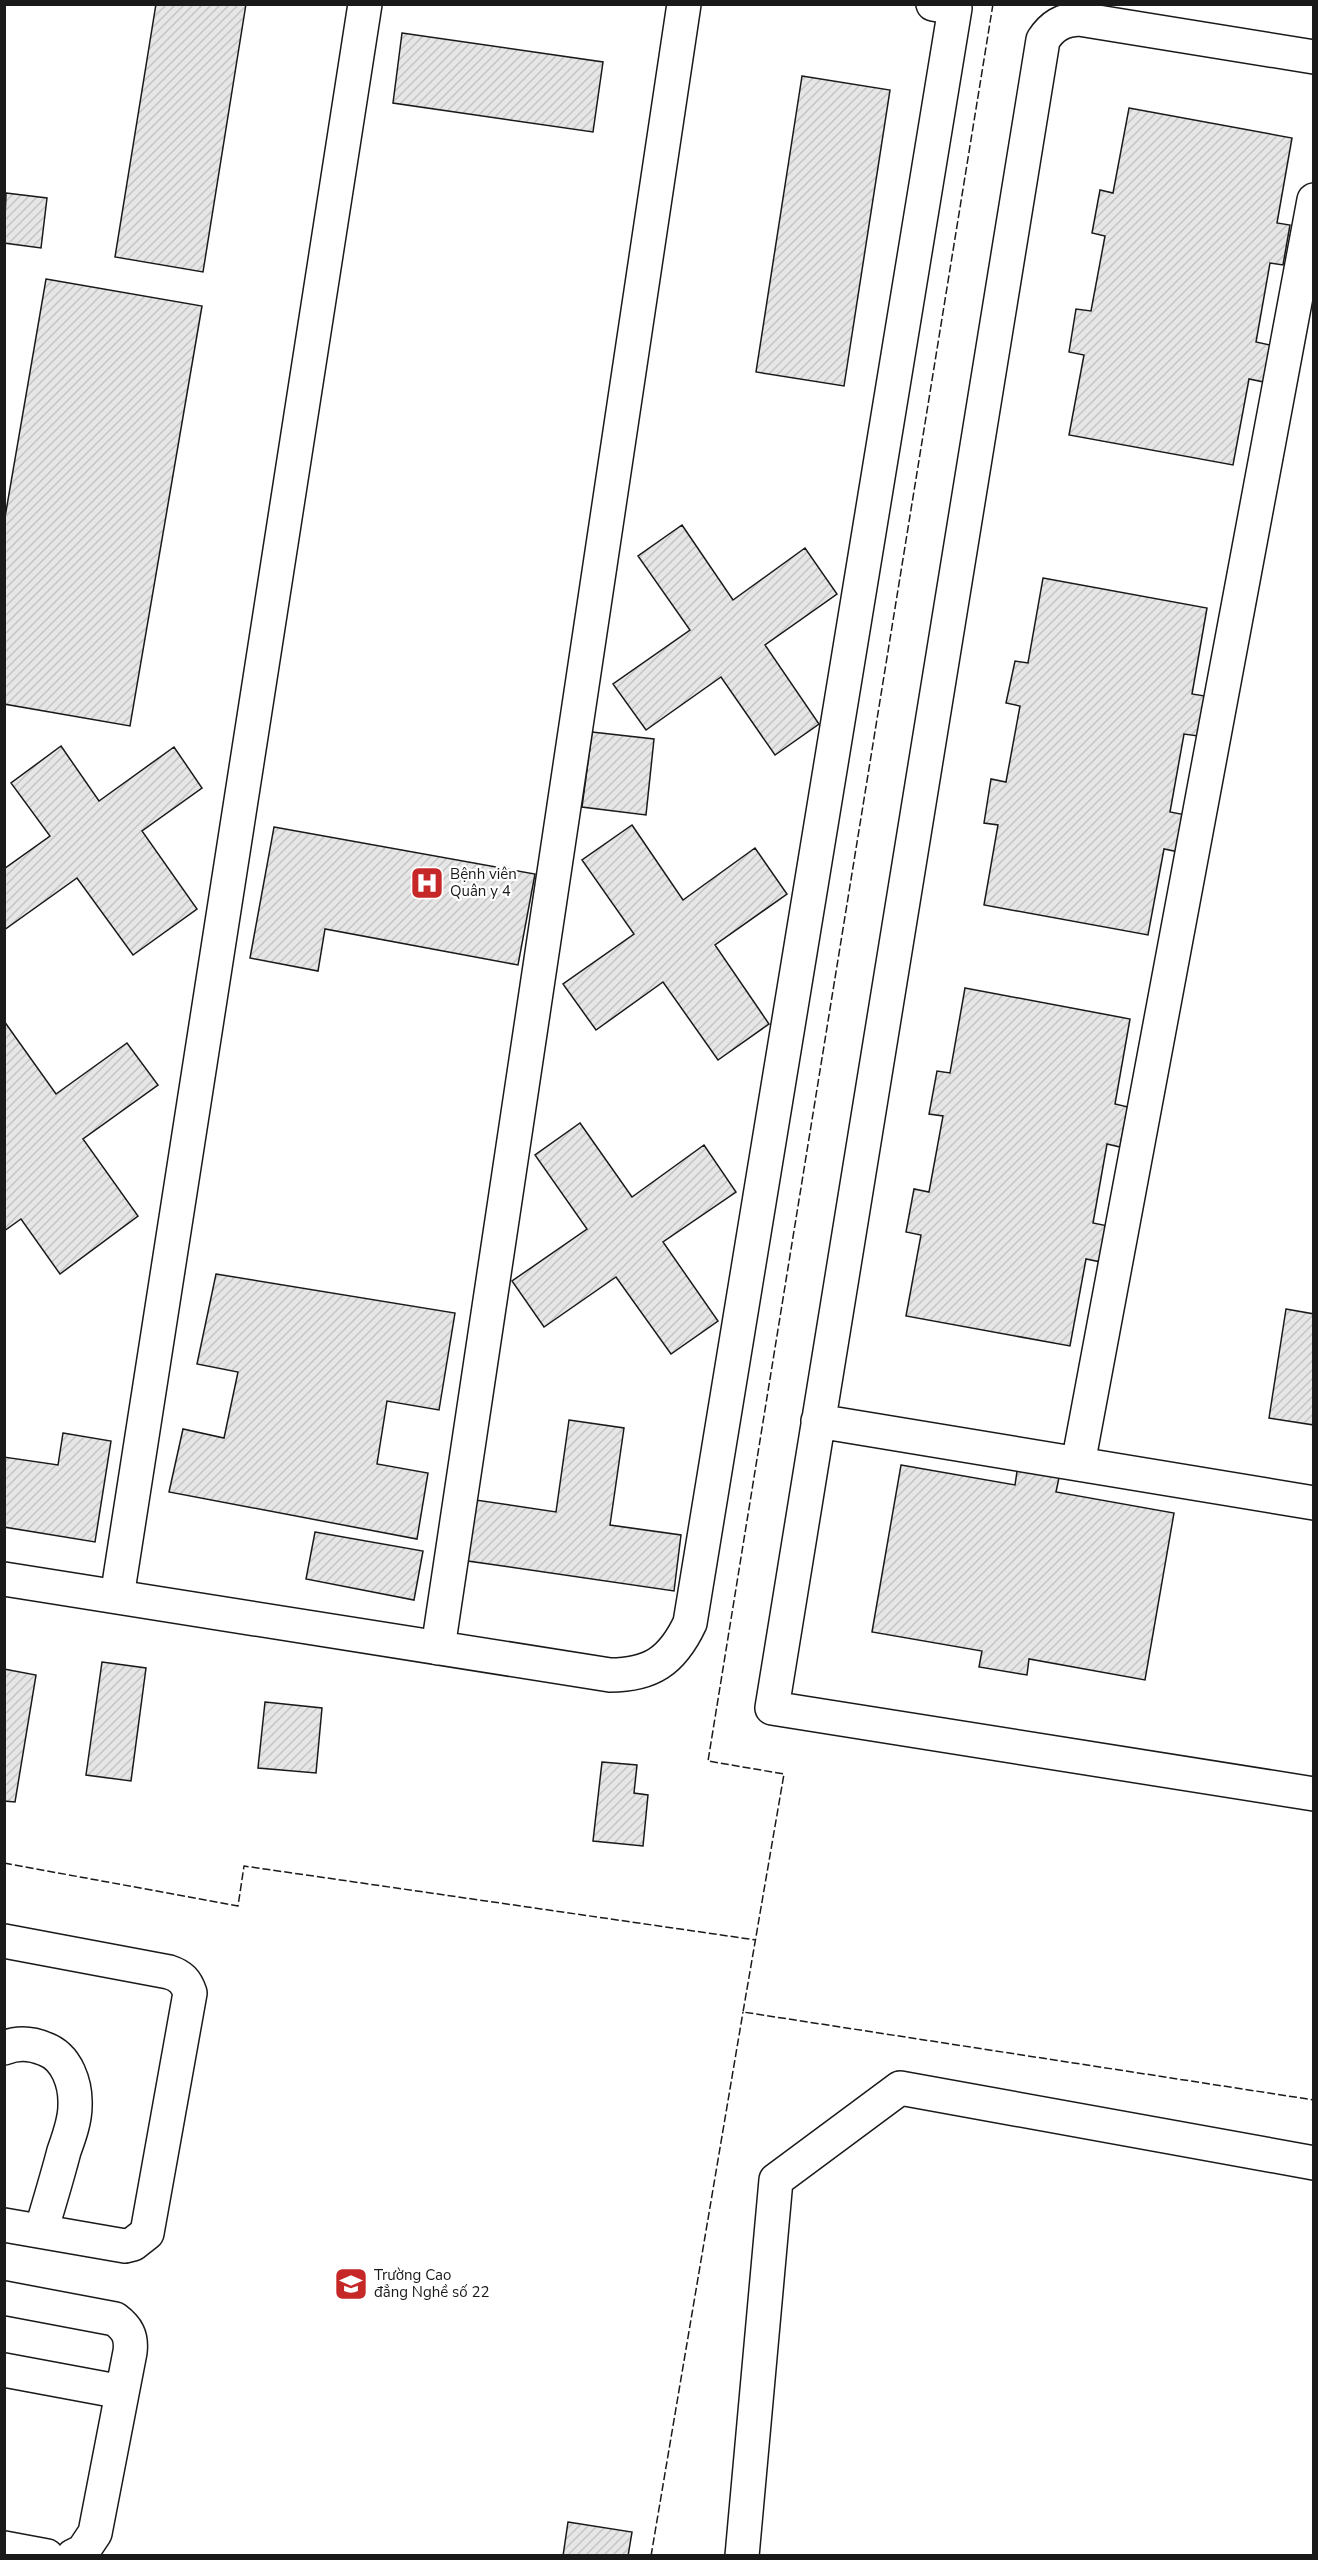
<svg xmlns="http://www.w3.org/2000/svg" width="1318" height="2560" viewBox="0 0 1318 2560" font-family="'Nunito Sans',sans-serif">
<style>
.building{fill:url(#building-hatch);stroke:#1a1a1a;stroke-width:1.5}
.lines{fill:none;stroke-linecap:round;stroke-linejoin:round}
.minor-casing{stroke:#1a1a1a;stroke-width:36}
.minor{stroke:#fff;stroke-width:33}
.fence{stroke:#1a1a1a;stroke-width:1.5;stroke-dasharray:8 3;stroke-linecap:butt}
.labels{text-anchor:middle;stroke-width:4.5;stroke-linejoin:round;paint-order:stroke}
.poi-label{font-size:15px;fill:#1a1a1a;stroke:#fff;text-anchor:start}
</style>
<defs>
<pattern id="building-hatch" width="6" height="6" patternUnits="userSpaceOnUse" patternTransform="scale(1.5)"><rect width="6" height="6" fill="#e6e6e6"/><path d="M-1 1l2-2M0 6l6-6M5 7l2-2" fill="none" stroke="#c5c5c5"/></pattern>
</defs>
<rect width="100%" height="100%" fill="#fff"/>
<path class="building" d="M156,4h90l-43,268 -88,-15z
M402,33l201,29 -10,70 -200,-29z
M802,76l88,14 -46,296 -88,-14z
M1129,108l163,30 -15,85 13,2 -7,40 -13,-2 -14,79 14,3 -6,37 -15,-3 -16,86 -164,-30 15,-80 -15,-3 7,-43 15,2 14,-75 -13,-3 8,-43 13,3z
M6,193l41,5 -6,50 -37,-5z
M46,279l156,27 -72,420 -126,-22v-181z
M682,525l51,75 72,-52 32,46 -72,51 54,79 -44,31 -54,-78 -75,53 -33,-46 77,-54 -52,-74z
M1043,578l164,30 -15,86 13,2 -7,40 -14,-2 -14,78 16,3 -7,37 -15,-3 -16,86 -164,-30 14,-80 -14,-2 7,-44 15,3 14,-76 -14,-3 9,-42 13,2z
M592,732l62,7 -8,76 -64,-8z
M61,746l38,55 75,-54 28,41 -60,43 55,78 -64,46 -56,-77 -73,52v-61l46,-33 -39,-53z
M632,825l51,75 72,-52 32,46 -72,51 54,79 -51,36 -55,-78 -67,48 -33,-46 71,-50 -52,-74z
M274,827l261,47 -17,91 -193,-36 -7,42 -68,-13z
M965,988l165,31 -15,85 13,3 -8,40 -13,-3 -14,79 15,3 -7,36 -15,-3 -16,87 -164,-30 15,-81 -15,-3 8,-43 15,3 14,-76 -14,-2 8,-43 13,2z
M4,1021l52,73 71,-51 31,42 -75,54 55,77 -78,58 -39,-55 -17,12z
M580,1123l52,74 72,-52 32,47 -73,50 55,79 -47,33 -55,-77 -72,50 -32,-46 75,-52 -52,-74z
M216,1274l239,39 -16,97 -52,-9 -10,63 51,9 -11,66 -248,-47 14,-63 41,9 14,-66 -41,-8z
M1286,1309l28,5v111l-45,-7z
M569,1420l55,8 -14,97 71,10 -7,56 -206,-30 8,-61 80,12z
M63,1433l48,8 -16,101 -91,-15v-70l54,8z
M901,1465l114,20 3,-20 42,8 -4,19 118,21 -29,167 -116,-21 -2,16 -48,-8 3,-16 -110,-19z
M315,1532l108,19 -9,49 -108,-21z
M102,1662l44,6 -15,113 -45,-6z
M4,1669l32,6 -21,127 -11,-1z
M265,1702l57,6 -6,65 -58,-5z
M602,1762l35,3 -3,28 14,2 -5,51 -50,-5z
M568,2522l64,10 -4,24h-65z"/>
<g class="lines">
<defs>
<path id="minor" d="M1314,57l-235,-38c-17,1 -27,7 -36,21l-271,1668 542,86
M818,1421l496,82
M1078,1464l236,-1264
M4,1579l606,96c41,0 62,-14 80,-52l265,-1615 -22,-4
M117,1597l248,-1593
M438,1648l246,-1644
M4,1941l165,31c12,4 17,9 21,21l-43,240 -14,11 -8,2 -121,-21
M4,2048c14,-6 27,-5 41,1 22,8 31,35 30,57 0,15 -6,31 -11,45 -7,27 -15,53 -23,80
M4,2298l111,21c12,9 17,17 15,33l-35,181 -12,18 -10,5
M4,2370l118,22
M4,2548l43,8
M742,2556l34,-376 124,-92 414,75"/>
</defs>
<use href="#minor" class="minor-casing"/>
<use href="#minor" class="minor"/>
<path class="fence" d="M993,4l-285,1757 76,13 -41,238 571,88
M4,1863l234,43 6,-40 512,74
M651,2556l92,-544"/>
</g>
<defs>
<symbol id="hospital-square" viewBox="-11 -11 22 22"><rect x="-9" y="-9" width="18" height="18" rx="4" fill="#c62828" stroke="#fff"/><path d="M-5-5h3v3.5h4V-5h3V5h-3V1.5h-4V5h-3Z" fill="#fff"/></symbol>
<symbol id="school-square" viewBox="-11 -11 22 22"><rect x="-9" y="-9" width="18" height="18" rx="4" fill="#c62828" stroke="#fff"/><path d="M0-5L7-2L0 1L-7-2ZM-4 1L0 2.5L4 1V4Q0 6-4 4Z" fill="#fff"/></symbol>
</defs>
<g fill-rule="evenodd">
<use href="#hospital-square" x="408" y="864" width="38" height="38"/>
<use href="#school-square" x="332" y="2265" width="38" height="38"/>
</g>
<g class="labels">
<g class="poi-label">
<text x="450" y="879">Bệnh viên<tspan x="450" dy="17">Quân y 4</tspan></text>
<text x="374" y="2280">Trường Cao<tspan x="374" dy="17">đẳng Nghề số 22</tspan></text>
</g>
</g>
<rect width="1318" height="2560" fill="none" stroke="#1a1a1a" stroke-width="12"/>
</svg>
